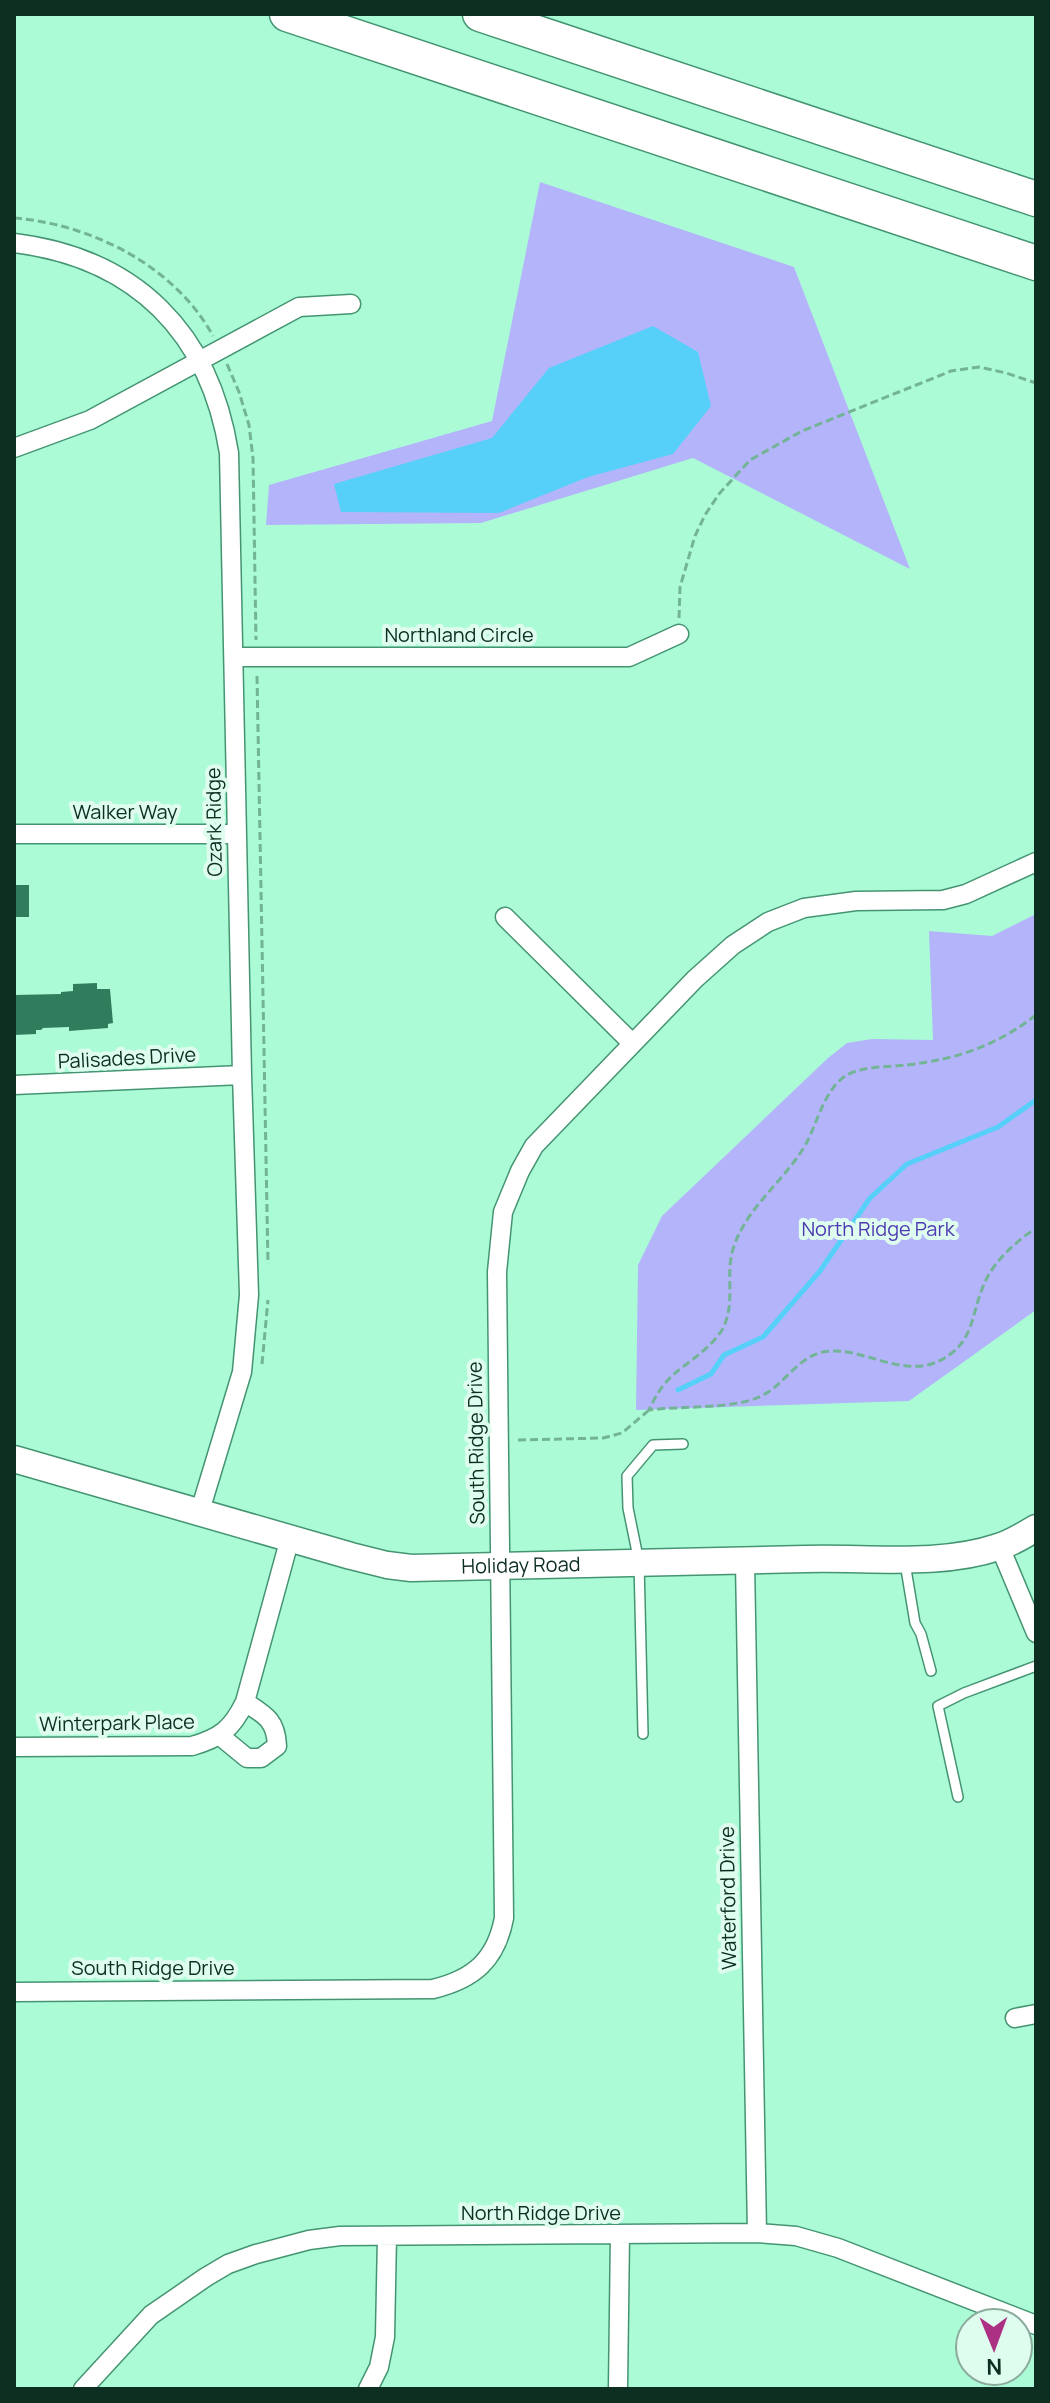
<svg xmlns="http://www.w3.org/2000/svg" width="1050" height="2403" viewBox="0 0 1050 2403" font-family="Manrope,sans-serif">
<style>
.green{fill:#b4b4fb}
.water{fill:#56d0f8}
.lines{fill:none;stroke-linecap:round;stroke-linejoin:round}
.stream{stroke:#56d0f8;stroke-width:5}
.building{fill:#307d5e}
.lane-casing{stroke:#449472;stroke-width:12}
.street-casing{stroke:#449472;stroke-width:21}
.secondary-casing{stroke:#449472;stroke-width:29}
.highway-casing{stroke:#449472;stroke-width:37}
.path{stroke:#73b396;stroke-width:3;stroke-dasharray:8 4;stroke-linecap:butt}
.lane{stroke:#fff;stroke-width:9}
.street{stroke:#fff;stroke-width:18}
.secondary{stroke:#fff;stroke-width:26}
.highway{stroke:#fff;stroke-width:34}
.labels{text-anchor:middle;stroke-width:8;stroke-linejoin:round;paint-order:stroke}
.street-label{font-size:20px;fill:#0d2f21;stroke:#dffdee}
.park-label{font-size:20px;fill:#4e3ab3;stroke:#dffdee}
</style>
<rect width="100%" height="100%" fill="#abfcd6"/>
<path class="green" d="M540,182l254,85 116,302 -217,-111 -212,65 -215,2 3,-40 223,-64z
M1036,914v396l-127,91 -273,9 2,-145 24,-49 166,-158 19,-15 25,-4 61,1 -4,-109 63,5z"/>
<path class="water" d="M653,326l45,26 13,54 -38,48 -85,23 -89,36 -158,-1 -7,-28 158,-46 57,-70z"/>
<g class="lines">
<path class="stream" d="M678,1390l33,-16 13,-19 39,-18 57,-66 50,-73 37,-34 91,-37 38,-27"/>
</g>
<path class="building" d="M14,885h15v32h-15z
M97,983v6h13l3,34 -5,1v4l-39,3v-4l-26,1 -2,2h-5v4l-22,1v-40l47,-1v-2l12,-1v-7z"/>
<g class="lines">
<defs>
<path id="lane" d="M905,1563l10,60 6,11 10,37
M643,1734l-4,-172 -11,-54 -1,-32 26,-31 30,-1
M958,1797l-20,-91 26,-13 72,-27"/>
<path id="street" d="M14,243c122,15 196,90 215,210l13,622 7,220 -7,77 -42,139
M14,448l76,-28 209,-113 52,-3
M234,657h395l50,-23
M14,834h222
M505,917l127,126
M14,1085l228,-10
M1000,1547l36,86
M745,1562l12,671
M219,1735l28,23h14l16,-12c-1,-26 -12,-31 -32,-44
M14,1747l178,-1c28,-8 40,-17 53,-44l45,-164
M14,1992l419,-3c41,-10 63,-29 71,-71l-7,-646 6,-60 17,-41 14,-25 161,-167 38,-34 35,-23 36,-14 52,-7 87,-1 23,-6 70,-32
M1015,2018l21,-4
M83,2389l68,-74 55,-38 22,-13 28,-10 53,-14 31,-4 417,-3 39,3 42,12 198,77
M368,2389l11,-22 6,-30 2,-101
M618,2389l2,-155"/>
<g id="secondary">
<path id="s1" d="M14,1459l337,97 36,9 24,3c131,-4 263,-5 394,-9 62,-2 134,8 193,-12 14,-4 26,-12 38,-19"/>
</g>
<path id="highway" d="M287,14l749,249
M480,14l556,185"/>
</defs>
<use href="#lane" class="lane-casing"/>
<use href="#street" class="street-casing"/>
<use href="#secondary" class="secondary-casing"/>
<use href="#highway" class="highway-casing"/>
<path class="path" d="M14,218c77,6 161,48 199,118
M227,364l12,28 10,33 4,33 3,182
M679,618l1,-31 15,-51 10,-21 14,-21 31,-34 52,-29 149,-60 28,-4 27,6 30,10
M257,676l11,588
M1036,1015c-40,31 -79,44 -129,50 -18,2 -44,1 -60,10 -21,12 -29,45 -40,67 -20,37 -59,63 -73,104 -10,27 3,57 -12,84 -12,19 -33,31 -49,45 -11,10 -18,22 -24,35 31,-4 84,-1 110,-13 24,-10 38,-40 64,-45 43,-8 87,36 130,0 19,-15 20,-39 28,-60 9,-28 32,-48 55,-64
M262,1364l6,-64
M518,1440l85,-2 19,-5 27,-23"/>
<use href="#lane" class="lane"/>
<use href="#street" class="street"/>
<use href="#secondary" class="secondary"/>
<use href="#highway" class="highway"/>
</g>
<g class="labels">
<g class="street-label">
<text x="459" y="642">Northland Circle</text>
<text x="125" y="819">Walker Way</text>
<text transform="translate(214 822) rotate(-91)" y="7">Ozark Ridge</text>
<text transform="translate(127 1058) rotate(-3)" y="7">Palisades Drive</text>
<text transform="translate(476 1443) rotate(-91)" y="7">South Ridge Drive</text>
<text dy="7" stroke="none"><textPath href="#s1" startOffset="522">Holiday Road</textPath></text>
<text transform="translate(117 1723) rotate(-1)" y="7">Winterpark Place</text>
<text transform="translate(728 1898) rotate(-91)" y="7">Waterford Drive</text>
<text x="153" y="1975">South Ridge Drive</text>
<text x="541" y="2220">North Ridge Drive</text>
</g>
<g class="park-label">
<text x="878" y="1236">North Ridge Park</text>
</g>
</g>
<rect width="1050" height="2403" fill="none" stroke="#0d2f21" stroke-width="32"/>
<g transform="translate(994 2347) rotate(179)"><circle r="38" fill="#dffdee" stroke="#8bab9c" stroke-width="2"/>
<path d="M0-6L14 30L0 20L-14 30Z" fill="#ac3184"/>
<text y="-12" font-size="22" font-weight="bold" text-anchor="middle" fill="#0d2f21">N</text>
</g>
</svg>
